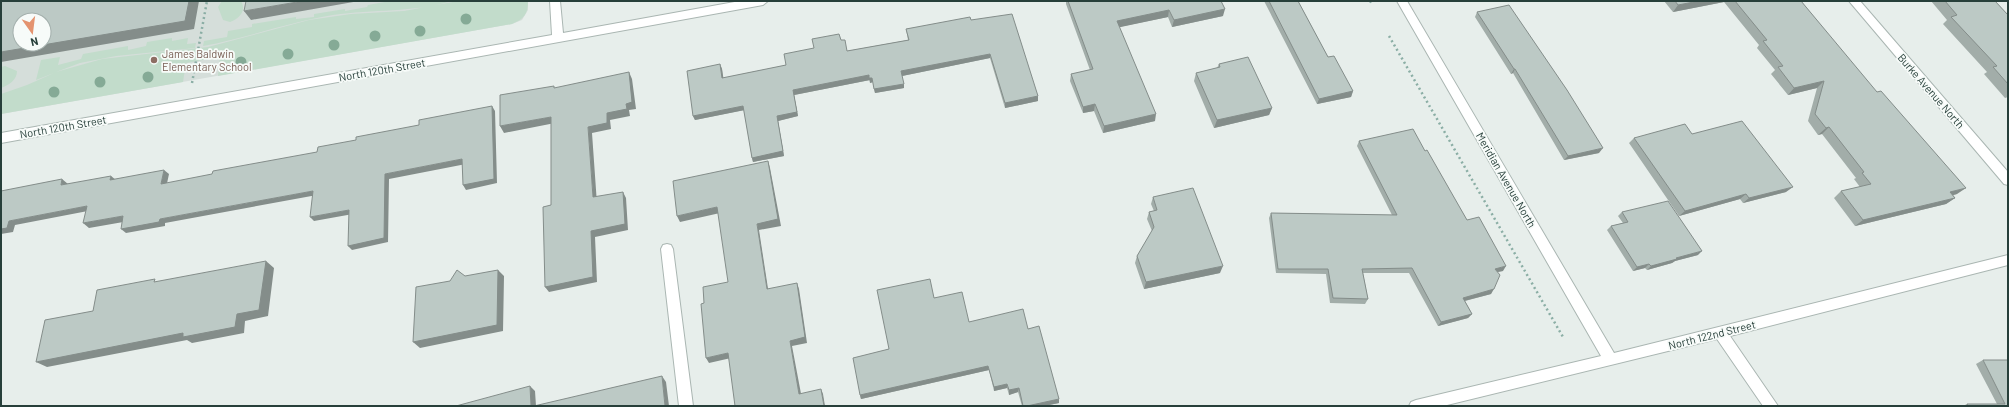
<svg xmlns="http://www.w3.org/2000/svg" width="2009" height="407" viewBox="0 0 2009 407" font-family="Barlow,sans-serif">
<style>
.built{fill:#d5deda;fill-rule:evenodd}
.green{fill:#c2dccb}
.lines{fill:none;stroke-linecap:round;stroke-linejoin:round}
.minor-casing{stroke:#aab6b2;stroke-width:2}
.path{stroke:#8baea5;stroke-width:2.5;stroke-dasharray:2 3;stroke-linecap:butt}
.minor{fill:#fff;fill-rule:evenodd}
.tree{fill:#85aa96}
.wall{fill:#a2ada9}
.shaded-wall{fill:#848d8a}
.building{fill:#bcc9c5;stroke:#848d8a;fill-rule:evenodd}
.education-dot{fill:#8d6e63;stroke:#f7fbf9;stroke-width:1.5}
.labels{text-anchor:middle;stroke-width:3.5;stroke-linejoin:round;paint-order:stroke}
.education-label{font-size:11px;fill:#785e54;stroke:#f7fbf9;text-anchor:start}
.street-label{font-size:11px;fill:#273f3a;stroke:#f7fbf9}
</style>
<rect width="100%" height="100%" fill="#e7eeeb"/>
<path class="built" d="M1,1h527v9l-6,10 -10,4 -511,90zM20,20h24v24h-24z"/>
<path class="green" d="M222,1h19c6,10 -2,18 -11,21l-7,-2 -5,-13z
M390,1h62c-39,12 -79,8 -119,14 -44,7 -86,23 -130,31l1,-5 23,-4 1,-6 24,-4v-3l44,-7v2l18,-2v-3l31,-5v2l22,-4 1,-2z
M458,1h70c0,13 -4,18 -16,23l-294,52 2,-19 -34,6 -3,19 -182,32v-20l26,-9 27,-12 -18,7 5,-20 19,-3 -2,8 23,-6 2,-5 45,-8v4l18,-4 1,-4 25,-4v3l16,-3 -1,6 9,-1 -1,5 -79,8 -36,7 -24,9 46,-13 106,-12 101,-27 42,-6 53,-3z
M5,66l12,5c0,9 -8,14 -16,17v-21z"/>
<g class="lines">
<defs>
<path id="minor" d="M550,1h10l3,32 177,-32h28l-5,4 -762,138v-10l551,-98z
M1397,1h10l207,352 394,-98v10l-278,71 48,70h-15l-46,-67 -274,67h-34l2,-4 5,-2 185,-44z
M1849,1h11l148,171v13l-4,-1z
M667,244l4,1 2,4 20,157h-14l-18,-157 2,-4z"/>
</defs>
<use href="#minor" class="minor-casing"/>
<path class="path" d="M1370,1l2,3
M1389,36l174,301
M192,83l15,-82"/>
<use href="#minor" class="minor"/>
</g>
<g class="tree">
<circle cx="466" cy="19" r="5.5"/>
<circle cx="420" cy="31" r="5.5"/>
<circle cx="375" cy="36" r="5.5"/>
<circle cx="334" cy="45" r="5.5"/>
<circle cx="288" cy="54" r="5.5"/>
<circle cx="241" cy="62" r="5.5"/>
<circle cx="148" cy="77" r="5.5"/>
<circle cx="100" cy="82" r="5.5"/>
<circle cx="54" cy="92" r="5.5"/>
</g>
<path class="wall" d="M1066,1h155l2,15 -51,11 -4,-10 -49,10 36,94 -52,12 -9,-22 -11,2 -13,-32 1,-7 19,-4 -24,-66z
M1264,1h34l30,56 25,34 -2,6 -34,7z
M1664,1h137l156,193 -4,1 2,3 -9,6 -91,22 -21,-28 7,-7 19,-4 -6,-8 2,-1 -34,-44 -4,1 -10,-14 9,-33 -29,7 -17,-21 4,-4 -18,-22 2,-3 -35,-43 -51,10z
M1931,1h64l13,14v82l-3,1 -21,-24 3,-2 -44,-48 4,-4z
M1477,12l122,141 -35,7 -51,-87 -2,1 -36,-57z
M971,20l67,76v5l-33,7 -15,-50 -88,18 2,12 -29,5 -2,-11 -3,1v-3l-76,15 4,21 -20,5 6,35 -31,6 -1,-4 -8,-48 -49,10 -2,-4 27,-52 2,5 1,9 63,-13 28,-17 27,-8 6,11 61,-11 -2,-11z
M1219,64l53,44 -3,7 -55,13 -20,-47 2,-8 21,-5z
M1692,134l94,58 -43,11 -3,-4 -61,17 -50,-73 5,-5z
M1359,141l66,10 42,69 36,51 -6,1 -6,22 -26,7 7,13 -4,4 -30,8 -29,-53h-46l5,26 -3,5 -35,-1 -4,-29 -50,-1 -7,-55 2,-5 121,2 -35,-69z
M1153,197l67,76 -76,16 -9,-26 2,-7 15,-25 -5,-12 2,-7 5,-1 -3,-7z
M1622,212l76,43 -23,6 -3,2 -25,7 -2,-2 -12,3 -26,-41 4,-4 12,-3 -5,-7z
M969,322l59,7 31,74 -15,3h-22l-4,-14 -9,3 -2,-7 -13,3 -5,-21 -128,29 -1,-4 29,-46z
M1983,360l25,46h-45l4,-2h30l-21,-40z"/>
<path class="shaded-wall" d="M189,1h10l-5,28 -193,33v-10z
M303,1h56l-108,19 -7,-9z
M1699,1h26l-1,1 -51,10 5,-7z
M1225,9l-2,7 -51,11 2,-7z
M1169,10l-1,7 -52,11 1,-7z
M990,54v4l-88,18 -1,-5z
M720,64l2,5 2,13 -2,-4z
M1514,69h1l-2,4 -2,1z
M629,72l3,7 4,30 -7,1 1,6 -20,4 1,9 -19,4 5,71 -4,-7 -5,-70 19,-14 19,-9z
M869,75l1,5 -76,15 4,21 -20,5 6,35 -31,6 -1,-4 41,-68z
M869,78h3l1,4 -3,1z
M1824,81l-7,7 -29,7 6,-7z
M904,84v4l-29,5 -1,-4z
M1353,91l-2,6 -34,7 2,-5z
M1038,96v5l-33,7v-5z
M1095,104l-1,7 -11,2v-6z
M492,106l3,5 2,72 -31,7 -3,-5z
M743,106l2,4 -50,10 -2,-4z
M1272,108l-3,7 -55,13 3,-8z
M1156,114l-1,7 -52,12 1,-7z
M551,117l4,6 -51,10 -4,-7z
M1829,127l-7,7 -4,1 8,-7z
M1603,148l-4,5 -35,7 4,-4z
M462,159l4,5 -77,15 -1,63 -36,8 -4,-4 37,-72z
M768,161l2,7 11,58 -22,4 10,65 -2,-6 -10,-65z
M164,170l5,4 -3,14 -5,-4z
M111,176l5,4h-6z
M62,179l6,5 -7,1z
M1793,187l-7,5 -43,11 6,-5z
M1966,188l-9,6 -15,4 8,-6z
M313,191l4,4 -152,28v3l-39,7 -5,-4 39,-10z
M623,192l3,6 2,32 -33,7 2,45 -48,10 -4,-5 46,-56z
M1746,194l-6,5 -61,17 6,-5z
M1955,198l-9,6 -91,22 8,-6z
M87,206l6,4 -78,15 -2,7 -12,2v-5l8,-8z
M717,207l3,6 -40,9 -3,-6z
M349,210l4,4 -39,7 -4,-4z
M123,216l6,5 -40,7 -6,-5z
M1702,251l-4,4 -23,6 -3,2 -25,7 4,-4 25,-8z
M266,261l8,7 -6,48 -23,5 -1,12 -52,10 -5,-3 -140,27 -11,-5 201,-48z
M1649,264l-4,4 -12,3 4,-4z
M1223,266l-3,7 -76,16 2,-7z
M1506,266l-3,5 -11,2 3,-4z
M498,270l6,6 -1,55 -83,17 -7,-6z
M797,283l2,6 8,54 -15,3 10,53 -3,-5 -9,-53z
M1494,289l-3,5 -31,8 3,-4z
M1472,314l-4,4 -30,8 3,-4z
M728,353l3,5 -22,5 -3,-5z
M988,366l1,4 -128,29 -1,-4z
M662,376l4,6 3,24h-4z
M1007,384v4l-13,3v-4z
M530,386l5,5 1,15h-5z
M1019,388l-1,4 -9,3v-5z
M821,389l2,5 2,12h-1z
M1059,399v4l-15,3h-17z"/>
<path class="building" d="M1,1h188l-4,20 -184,31zM20,20h24v24h-24z
M246,1h57l-59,10z
M1068,1h153l4,8 -51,11 -5,-10 -52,11 39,93 -52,12 -9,-22 -12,3 -12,-33 22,-5z
M1269,1h29l30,56 6,-1 19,35 -34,8z
M1675,1h24l-21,4z
M1735,1h66l76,91 4,-1 85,97 -16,4 5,6 -92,22 -22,-29 30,-7 -9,-11 2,-1 -35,-45 -3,1 -11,-14 9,-33 -30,7 -16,-21 5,-1 -20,-25 4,-1z
M1945,1h50l13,14v69l-15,-17 4,-1 -46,-49 6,-2z
M1509,5l58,85 36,58 -35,8 -53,-87h-1l-37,-57z
M1012,14l26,82 -33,7 -15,-49 -89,17 3,13 -30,5 -2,-11h-3v-3l-76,15 4,22 -20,4 6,35 -31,7 -9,-52 -50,10 -6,-45 33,-7 2,14 64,-13 -2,-11 30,-6 -2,-9 27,-5 2,6h4l2,11 62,-11 -3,-11 64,-12 1,3z
M1248,57l24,51 -55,12 -21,-47 24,-6 -1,-3z
M629,72l3,30 -6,2 1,5 -20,4v10l-19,4 5,70 30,-5 2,32 -34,7 2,46 -48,10 -2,-80 8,-2v-88l-51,9v-31l54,-9v2z
M492,106l2,73 -31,6 -1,-26 -77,15 -1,64 -36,8 1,-36 -39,7 3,-26 -153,28 -1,3 -38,7 2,-13 -40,7 4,-17 -78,15 -2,7 -6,1v-38l61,-12 -1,6 50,-9 -1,4 54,-10 -3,14 51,-10 1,-3 104,-19 1,-5 38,-7v-3l63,-12v-5z
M1742,121l51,66 -44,11 -3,-4 -61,17 -51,-73 51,-14 7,10z
M1413,129l12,22 2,-1 40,70 12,-3 27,49 -11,3 5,6 -6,14 -31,9 9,16 -31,8 -29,-54 -50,1 6,30 -35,-1 -5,-29h-50l-7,-56 126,2 -38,-74z
M768,161l10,58 -21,5 10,65 30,-6 8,54 -15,4 9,53 22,-5 3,17h-89l-7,-53 -22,5 -5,-54 3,-1 -1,-16 25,-5 -11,-75 -40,9 -4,-35z
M1193,188l30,78 -77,16 -9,-26 17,-29 -5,-15 8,-2 -4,-13z
M1668,201l34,50 -26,7 1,1 -26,7 -2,-2 -12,3 -26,-41 17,-4 -6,-10z
M266,261l-7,49 -22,4 -2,13 -52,10v-4l-147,29 9,-42 48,-9 4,-21 58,-11 -1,3z
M457,270l8,6 33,-6 -1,55 -84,17 3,-55 34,-6z
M930,279l4,19 28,-6 7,30 54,-13 5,20 11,-3 20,73 -32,7h-4l-4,-18 -10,2 -2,-6 -13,3 -6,-21 -128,29 -7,-37 36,-9 -12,-59z
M1983,360h25v46h-40l-1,-2h38z
M662,376l3,30h-131z
M530,386l1,20h-75z"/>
<circle class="education-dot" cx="154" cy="60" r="4"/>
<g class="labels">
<g class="education-label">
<text x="162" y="58">James Baldwin<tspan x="162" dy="13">Elementary School</tspan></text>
</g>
<g class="street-label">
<text transform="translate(382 70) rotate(-10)" y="4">North 120th Street</text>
<text transform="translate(1931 91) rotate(49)" y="4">Burke Avenue North</text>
<text transform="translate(63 127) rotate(-10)" y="4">North 120th Street</text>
<text transform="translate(1506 180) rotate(60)" y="4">Meridian Avenue North</text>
<text transform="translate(1712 335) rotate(-14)" y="4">North 122nd Street</text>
</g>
</g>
<rect width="2009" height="407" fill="none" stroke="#273f3a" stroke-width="4"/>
<g transform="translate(32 32) rotate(166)"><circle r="19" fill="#f7fbf9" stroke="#a4b0ad"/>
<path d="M0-3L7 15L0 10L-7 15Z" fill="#e4936f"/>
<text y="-6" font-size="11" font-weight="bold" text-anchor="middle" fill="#273f3a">N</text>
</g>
</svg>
